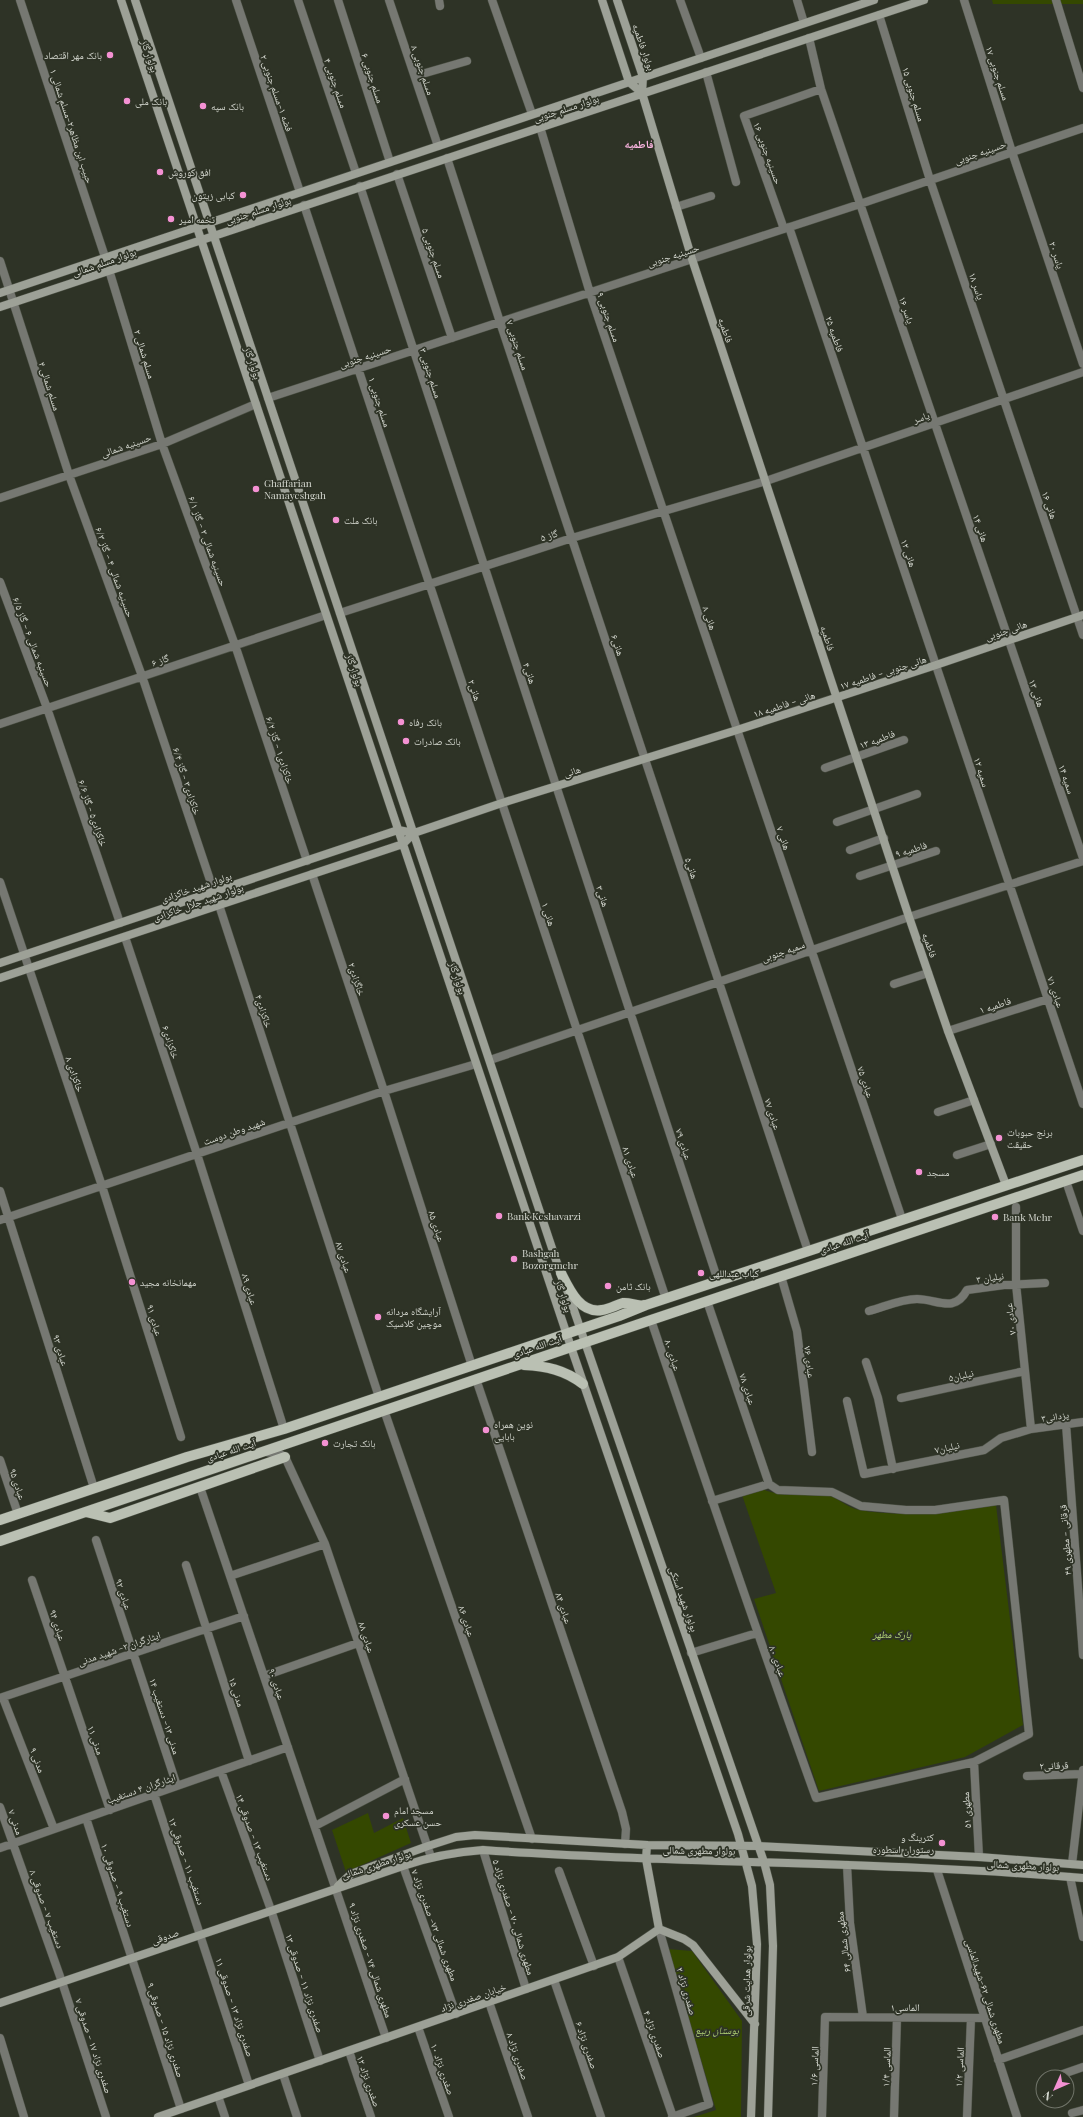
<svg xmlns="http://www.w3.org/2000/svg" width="1083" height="2117" viewBox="0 0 1083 2117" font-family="'Playfair Display','Noto Naskh Arabic',serif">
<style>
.green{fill:#344800}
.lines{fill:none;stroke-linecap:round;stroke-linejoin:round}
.street-casing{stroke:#4c5145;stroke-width:9}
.secondary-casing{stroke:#4c5145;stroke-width:9}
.primary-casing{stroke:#4c5145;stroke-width:11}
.street{stroke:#767872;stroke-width:8}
.secondary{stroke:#9da197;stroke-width:8}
.primary{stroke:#bac0b3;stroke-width:10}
.poi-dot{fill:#f491d3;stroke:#2e3326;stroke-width:1.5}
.labels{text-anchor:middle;stroke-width:3.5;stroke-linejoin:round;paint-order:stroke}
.street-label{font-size:10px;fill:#d5d8d0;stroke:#2e3326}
.poi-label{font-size:10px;fill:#d5d8d0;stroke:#2e3326;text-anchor:start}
.park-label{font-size:10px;font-style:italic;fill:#b4d677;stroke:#2e3326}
.neighbourhood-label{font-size:11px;font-weight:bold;fill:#feb7e4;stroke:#2e3326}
</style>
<rect width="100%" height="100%" fill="#2e3326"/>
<path class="green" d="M992,0h91v4h-90z
M762,1489c22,9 40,4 63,6 12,1 22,13 34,15 47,8 89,1 137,-5l27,220 -58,32 -146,34 -65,-192 22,-6 -34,-98z
M368,1813l6,20 29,-15 8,25 -65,29 -14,-42z
M668,1949l24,2 50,70 -1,96h-47l22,-7z"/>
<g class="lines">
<defs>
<path id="street" d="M20,0l85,257
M236,0l64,192
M298,0l58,173
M338,0l52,162
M389,0l49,146
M439,0l1,6
M492,0l40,114
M680,0l21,58
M797,0l7,23
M964,0l48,152 71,212
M1056,0l27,88
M879,15l51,165 153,455
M809,38l12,51 262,769
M706,72l30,110
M415,76l52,-15
M540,127l50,166 312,926
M447,158l53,164 308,929
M397,174l55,164
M360,186l358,1095
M304,205l362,1094
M676,207l35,-11
M789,227l294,877
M784,229l-40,-113 77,-27
M0,261l69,214 73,201 72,216
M109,270l53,174 73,201 72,216
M268,398l592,-194 223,-76
M0,498l162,-54 94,-40
M0,582l47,126 73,215
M340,613l232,-75 194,-57 317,-109
M0,724l326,-109
M825,768l79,-28
M837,822l80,-28
M850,850l34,-12
M312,874l72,217 88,275
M860,876l76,-25
M0,882l102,304 79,251
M219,905l160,492
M125,937l72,217 87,275
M894,984l34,-11
M948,1031l100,-32
M490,1060l419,-143 174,-56
M938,1112l36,-12
M957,1155l34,-11
M1066,1181l17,50
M0,1191l94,297
M1016,1207v77l15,145
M0,1220l384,-129 92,-27
M781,1276l16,55 15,121
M707,1301l62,183
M869,1311c15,-4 32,-12 48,-12 20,0 37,15 50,-9l37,-5 41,-2
M651,1320c54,160 108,319 165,478l158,-36 55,-28 -25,-234 -69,10h-29l-45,-4 -29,-14 -54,-2 -9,-6 -57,17
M866,1362l12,36 15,71
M476,1379l146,433 4,17 -1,15
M901,1398l124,-27
M847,1401l17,73 120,-24 17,-12 30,-9 52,-7
M384,1410l148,429
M1066,1424l17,231
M266,1452l14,2 5,3 40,87 106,313
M0,1460l18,54
M200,1487l186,551
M96,1540l81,246
M186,1565l63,196
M230,1576l95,-32
M32,1580l78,230
M691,1653l66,-20
M264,1676l94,-33
M0,1698l244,-82
M3,1698l51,131
M974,1762l5,95
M221,1771l50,139 49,151
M1027,1776l55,-2
M154,1794l95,291
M0,1807l62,175 44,135
M86,1818l95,291
M315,1826l90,-47
M0,1848l288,-101
M483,1850l43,139
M1072,1864l11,-94
M847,1865l3,58 13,94
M403,1866l53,148
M937,1870l80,247
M559,1871l35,95
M1070,1877l13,60
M659,1929l50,175 -37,13
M618,1957l55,160
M554,1980l47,137
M489,2002l39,115
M418,2027l31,90
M0,2038l24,79
M349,2051l22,66
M998,2060l85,-30
M283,2074l14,43
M1060,2075l23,-8
M218,2096l7,21
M1072,2113l11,-3
M822,2117l3,-100 159,1
M894,2117l3,-100
M967,2117l4,-99"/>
<path id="secondary" d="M121,0l450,1347 167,487 14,52 5,58 -6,173
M135,0l427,1278
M602,0l27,82 13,11
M617,0l26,77 -1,16 50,166 217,658 39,114 58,154
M0,293l874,-293
M0,307l924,-307
M0,963l398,-133 16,3
M0,978l403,-134 11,-11 88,-30 235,-73 199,-65 147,-50
M567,1290l197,572 6,23 3,61 -5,171
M647,1845l-1,14 13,70
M338,1886l13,-12 77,-28 28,-9 19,-2 172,10 112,1 220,11 104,8
M659,1929l25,10 9,6 62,79
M0,2003l403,-137c26,-9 52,-14 80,-16 199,14 400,11 600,28
M158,2117l460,-160 41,-28"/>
<path id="primary" d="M561,1273c8,16 19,41 41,37 7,-1 14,-5 21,-7 7,-1 14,4 21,2
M524,1365c22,1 41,5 59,19
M86,1512l24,6 175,-61
M0,1520l187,-63 97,-28 335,-113 27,-11 72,-24 365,-121
M0,1541l651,-221 432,-145"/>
</defs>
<use href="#street" class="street-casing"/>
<use href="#secondary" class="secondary-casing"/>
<use href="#primary" class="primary-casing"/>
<use href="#street" class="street"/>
<use href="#secondary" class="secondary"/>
<use href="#primary" class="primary"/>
</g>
<g class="poi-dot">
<circle cx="110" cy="55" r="4"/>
<circle cx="127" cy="101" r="4"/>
<circle cx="203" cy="106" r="4"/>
<circle cx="160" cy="172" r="4"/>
<circle cx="243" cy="195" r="4"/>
<circle cx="171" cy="219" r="4"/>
<circle cx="256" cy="489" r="4"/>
<circle cx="336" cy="520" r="4"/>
<circle cx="401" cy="722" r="4"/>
<circle cx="406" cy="741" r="4"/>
<circle cx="999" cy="1138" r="4"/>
<circle cx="919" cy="1172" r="4"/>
<circle cx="499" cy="1216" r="4"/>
<circle cx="995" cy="1217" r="4"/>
<circle cx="514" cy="1259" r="4"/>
<circle cx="701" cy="1273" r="4"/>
<circle cx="132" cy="1282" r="4"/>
<circle cx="608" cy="1286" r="4"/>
<circle cx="378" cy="1317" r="4"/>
<circle cx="486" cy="1430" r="4"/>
<circle cx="325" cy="1443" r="4"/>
<circle cx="386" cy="1816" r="4"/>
<circle cx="942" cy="1843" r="4"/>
</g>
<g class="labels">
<g class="street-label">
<text transform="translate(644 47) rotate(71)" y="4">بولوار فاطمیه</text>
<text transform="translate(150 56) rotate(72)" y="4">بولوار گاز</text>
<text transform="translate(423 70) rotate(71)" y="4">مسلم جنوبی ۸</text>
<text transform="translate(998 73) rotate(72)" y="4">مسلم جنوبی ۱۷</text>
<text transform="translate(373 78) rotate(72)" y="4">مسلم جنوبی ۶</text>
<text transform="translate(336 83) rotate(71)" y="4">مسلم جنوبی ۴</text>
<text transform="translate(277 93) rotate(71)" y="4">فضه ۱-مسلم جنوبی ۲</text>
<text transform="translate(914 94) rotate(73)" y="4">مسلم جنوبی ۱۵</text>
<text transform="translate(566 108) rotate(-18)" y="4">بولوار مسلم جنوبی</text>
<text transform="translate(72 126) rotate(72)" y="4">حبیب ابن مظاهر۲-مسلم شمالی ۱</text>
<text transform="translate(980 152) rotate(-19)" y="4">حسینیه جنوبی</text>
<text transform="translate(768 153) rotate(70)" y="4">حسینیه جنوبی ۱۶</text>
<text transform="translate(258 210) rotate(-18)" y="4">بولوار مسلم جنوبی</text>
<text transform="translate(434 253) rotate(71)" y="4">مسلم جنوبی ۵</text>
<text transform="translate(673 255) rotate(-18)" y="4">حسینیه جنوبی</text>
<text transform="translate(1057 255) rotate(72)" y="4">یاسر ۲۰</text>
<text transform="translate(104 262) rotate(-19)" y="4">بولوار مسلم شمالی</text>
<text transform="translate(977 286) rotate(71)" y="4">یاسر ۱۸</text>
<text transform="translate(907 310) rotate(71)" y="4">یاسر ۱۶</text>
<text transform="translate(609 317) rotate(71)" y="4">مسلم جنوبی ۹</text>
<text transform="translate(726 330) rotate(71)" y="4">فاطمیه</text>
<text transform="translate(835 334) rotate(71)" y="4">فاطمیه ۲۵</text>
<text transform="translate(518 345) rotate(72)" y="4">مسلم جنوبی ۷</text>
<text transform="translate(145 354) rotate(73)" y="4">مسلم شمالی ۲</text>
<text transform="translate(365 356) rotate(-18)" y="4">حسینیه جنوبی</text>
<text transform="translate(253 363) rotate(72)" y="4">بولوار گاز</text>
<text transform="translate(431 373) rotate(72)" y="4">مسلم جنوبی ۳</text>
<text transform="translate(50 386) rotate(72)" y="4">مسلم شمالی ۴</text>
<text transform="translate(380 402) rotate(72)" y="4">۱ مسلم جنوبی</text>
<text transform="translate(921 417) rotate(-19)" y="4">یاسر</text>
<text transform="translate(126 445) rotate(-19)" y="4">حسینیه شمالی</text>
<text transform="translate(1050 505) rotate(71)" y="4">هانی ۱۶</text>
<text transform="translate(981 528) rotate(71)" y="4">هانی ۱۴</text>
<text transform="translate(549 535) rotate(-17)" y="4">گاز ۵</text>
<text transform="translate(208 541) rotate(70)" y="4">حسینیه شمالی ۲ - گاز ۶/۱</text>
<text transform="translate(909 553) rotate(71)" y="4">هانی ۱۲</text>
<text transform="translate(115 572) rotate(70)" y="4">حسینیه شمالی ۴ - گاز ۶/۳</text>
<text transform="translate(710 618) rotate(71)" y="4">هانی ۸</text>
<text transform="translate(1006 630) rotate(-19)" y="4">هانی جنوبی</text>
<text transform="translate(828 638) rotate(72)" y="4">فاطمیه</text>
<text transform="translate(33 642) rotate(69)" y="4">حسینیه شمالی ۶ - گاز ۶/۵</text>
<text transform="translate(618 645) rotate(72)" y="4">هانی۶</text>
<text transform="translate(160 660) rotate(-19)" y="4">گاز ۶</text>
<text transform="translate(355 670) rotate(72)" y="4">بولوار گاز</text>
<text transform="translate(883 672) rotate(-18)" y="4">هانی جنوبی - فاطمیه ۱۷</text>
<text transform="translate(530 673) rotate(72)" y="4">هانی۴</text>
<text transform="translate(475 690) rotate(72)" y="4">هانی۲</text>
<text transform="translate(1037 693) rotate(71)" y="4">هانی ۱۳</text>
<text transform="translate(784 704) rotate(-18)" y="4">هانی - فاطمیه ۱۸</text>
<text transform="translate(877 739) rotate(-20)" y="4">فاطمیه ۱۳</text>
<text transform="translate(280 750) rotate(72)" y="4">خاکزادی۱ - گاز ۶/۲</text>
<text transform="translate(572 771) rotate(-17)" y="4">هانی</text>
<text transform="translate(982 772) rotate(72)" y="4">سمیه ۱۲</text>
<text transform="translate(1067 779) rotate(71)" y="4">سمیه ۱۴</text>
<text transform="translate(187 781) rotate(72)" y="4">خاکزادی۳ - گاز ۶/۴</text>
<text transform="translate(93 813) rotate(71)" y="4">خاکزادی۵ - گاز ۶/۶</text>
<text transform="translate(784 838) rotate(71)" y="4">هانی ۷</text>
<text transform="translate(911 849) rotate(-17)" y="4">فاطمیه ۹</text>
<text transform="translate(692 868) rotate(72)" y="4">هانی۵</text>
<text transform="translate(196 887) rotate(-19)" y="4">بولوار شهید خاکزادی</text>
<text transform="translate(603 896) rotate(72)" y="4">هانی۳</text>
<text transform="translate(198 902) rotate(-19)" y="4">بولوار شهید جلال خاکزادی</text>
<text transform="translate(549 914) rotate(72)" y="4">هانی ۱</text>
<text transform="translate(930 945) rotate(71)" y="4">فاطمیه</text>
<text transform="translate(783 951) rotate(-19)" y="4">سمیه جنوبی</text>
<text transform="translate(458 978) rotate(72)" y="4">بولوار گاز</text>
<text transform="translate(357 979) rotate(72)" y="4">خاگزادی۲</text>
<text transform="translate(1056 992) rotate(71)" y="4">عبادی ۷۱</text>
<text transform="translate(995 1005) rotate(-18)" y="4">فاطمیه ۱</text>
<text transform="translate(264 1011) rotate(72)" y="4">خاکزادی۴</text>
<text transform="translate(171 1042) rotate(72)" y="4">خاکزادی۶</text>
<text transform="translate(75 1074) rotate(71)" y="4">خاکزادی ۸</text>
<text transform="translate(866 1082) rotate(71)" y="4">عبادی ۷۵</text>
<text transform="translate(773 1114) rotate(72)" y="4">عبادی ۷۷</text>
<text transform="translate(234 1131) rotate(-19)" y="4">شهید وطن دوست</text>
<text transform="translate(684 1144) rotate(72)" y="4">عبادی ۷۹</text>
<text transform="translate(631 1162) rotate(72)" y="4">عبادی ۸۱</text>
<text transform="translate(437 1226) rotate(72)" y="4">عبادی ۸۵</text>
<text transform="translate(844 1242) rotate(-18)" y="4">آیت الله عبادی</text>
<text transform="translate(344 1257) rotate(72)" y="4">عبادی ۸۷</text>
<text transform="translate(990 1277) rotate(-8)" y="4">نیلیان ۳</text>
<text transform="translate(250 1289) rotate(73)" y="4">عبادی ۸۹</text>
<text transform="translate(564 1296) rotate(72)" y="4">بولوار گاز</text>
<text transform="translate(1010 1319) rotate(-97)" y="4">عبادی ۷۰</text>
<text transform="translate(155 1320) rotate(73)" y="4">عبادی ۹۱</text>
<text transform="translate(537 1346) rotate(-19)" y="4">آیت الله عبادی</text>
<text transform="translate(61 1350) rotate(73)" y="4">عبادی ۹۳</text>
<text transform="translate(673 1355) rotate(72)" y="4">عبادی ۸۰</text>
<text transform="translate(810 1362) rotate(83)" y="4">عبادی ۷۶</text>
<text transform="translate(961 1375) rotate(-12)" y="4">نیلیان۵</text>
<text transform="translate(748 1389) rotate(71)" y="4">عبادی ۷۸</text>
<text transform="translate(1055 1416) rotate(-8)" y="4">یزدانی۳</text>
<text transform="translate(947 1447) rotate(-12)" y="4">نیلیان۷</text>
<text transform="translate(231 1450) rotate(-18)" y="4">آیت الله عبادی</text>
<text transform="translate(18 1484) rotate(72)" y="4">عبادی ۹۵</text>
<text transform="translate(1065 1540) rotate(-94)" y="4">قرقانی - مطهری ۴۹</text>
<text transform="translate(124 1594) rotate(72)" y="4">عبادی ۹۲</text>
<text transform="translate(684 1599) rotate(71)" y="4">بولوار شهید استکی</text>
<text transform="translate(564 1608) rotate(71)" y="4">عبادی ۸۴</text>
<text transform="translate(467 1621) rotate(71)" y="4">عبادی ۸۶</text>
<text transform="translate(58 1625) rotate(72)" y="4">عبادی ۹۴</text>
<text transform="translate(367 1637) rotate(71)" y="4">عبادی ۸۸</text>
<text transform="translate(119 1648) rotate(-19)" y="4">ایثارگران ۲- شهید مدنی</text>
<text transform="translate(778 1661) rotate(70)" y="4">عبادی ۸۰</text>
<text transform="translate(277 1684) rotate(71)" y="4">عبادی ۹۰</text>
<text transform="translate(237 1692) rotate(72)" y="4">مدنی ۱۵</text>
<text transform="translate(165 1716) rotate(72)" y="4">مدنی ۱۳- دستغیب ۱۴</text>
<text transform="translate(96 1740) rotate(71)" y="4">مدنی ۱۱</text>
<text transform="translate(38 1760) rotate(69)" y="4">مدنی ۹</text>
<text transform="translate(1054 1765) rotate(-2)" y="4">قرقانی۲</text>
<text transform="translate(141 1788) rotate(-19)" y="4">ایثارگران ۴ دستغیب</text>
<text transform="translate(966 1810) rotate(-93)" y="4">مطهری ۵۱</text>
<text transform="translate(16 1822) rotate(71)" y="4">مدنی ۷</text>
<text transform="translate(255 1837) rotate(70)" y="4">دستغیب ۱۳ - صدوقی ۱۴</text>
<text transform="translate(699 1850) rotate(1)" y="4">بولوار مطهری شمالی</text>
<text transform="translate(187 1861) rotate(71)" y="4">دستغیب ۱۱ - صدوقی ۱۲</text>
<text transform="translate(376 1864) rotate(-18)" y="4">بولوار مطهری شمالی</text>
<text transform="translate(1023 1865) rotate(3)" y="4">بولوار مطهری شمالی</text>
<text transform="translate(118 1885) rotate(72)" y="4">دستغیب ۹ - صدوقی ۱۰</text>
<text transform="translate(47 1909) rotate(70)" y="4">دستغیب ۷ - صدوقی ۸</text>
<text transform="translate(514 1917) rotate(73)" y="4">مطهری شمالی ۷۰ - صفدری نژاد ۵</text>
<text transform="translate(435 1925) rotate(70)" y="4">مطهری شمالی ۷۲- صفدری نژاد ۷</text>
<text transform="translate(165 1936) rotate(-19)" y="4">صدوقی</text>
<text transform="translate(843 1942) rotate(-97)" y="4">مطهری شمالی ۶۴</text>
<text transform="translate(371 1960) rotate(72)" y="4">مطهری شمالی ۷۴ - صفدری نژاد ۹</text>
<text transform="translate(746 1981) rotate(-89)" y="4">بولوار هدایت شرقی</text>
<text transform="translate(305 1983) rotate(72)" y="4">صفدری نژاد ۱۱ - صدوقی ۱۳</text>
<text transform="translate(687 1991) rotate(74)" y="4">صفدری نژاد ۲</text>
<text transform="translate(986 1991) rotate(72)" y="4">مطهری شمالی ۶۲-شهیدالماسی</text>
<text transform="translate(473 1997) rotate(-19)" y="4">خیابان صفدری نژاد</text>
<text transform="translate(235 2007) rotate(72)" y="4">صفدری نژاد ۱۳ - صدوقی ۱۱</text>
<text x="905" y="2011">الماسی۱</text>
<text transform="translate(166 2030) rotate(72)" y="4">صفدری نژاد ۱۵ - صدوقی ۹</text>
<text transform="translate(655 2034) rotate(71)" y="4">صفدری نژاد ۴</text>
<text transform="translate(587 2045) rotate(71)" y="4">صفدری نژاد ۶</text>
<text transform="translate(94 2046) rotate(72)" y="4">صفدری نژاد ۱۷ - صدوقی ۷</text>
<text transform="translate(518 2056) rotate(71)" y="4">صفدری نژاد ۸</text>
<text transform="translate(814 2066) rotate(-88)" y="4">الماسی ۱/۶</text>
<text transform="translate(886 2067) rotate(-88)" y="4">الماسی ۱/۴</text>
<text transform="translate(959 2067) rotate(-87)" y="4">الماسی ۱/۲</text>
<text transform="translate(443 2069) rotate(71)" y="4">صفدری نژاد ۱۰</text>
<text transform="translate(369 2081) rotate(71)" y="4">صفدری نژاد ۱۲</text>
</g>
<g class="poi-label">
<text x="102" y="59" text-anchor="end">بانک مهر اقتصاد</text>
<text x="135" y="105">بانک ملی</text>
<text x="211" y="110">بانک سپه</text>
<text x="168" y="176">افق کوروش</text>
<text x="235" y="199" text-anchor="end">کبابی زیتون</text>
<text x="179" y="223">تخمه امیر</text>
<text x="264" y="487">Ghaffarian<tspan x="264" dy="12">Namayeshgah</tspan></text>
<text x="344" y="524">بانک ملت</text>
<text x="409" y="726">بانک رفاه</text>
<text x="414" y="745">بانک صادرات</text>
<text x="1007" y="1136">برنج حبوبات<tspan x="1007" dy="12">حقیقت</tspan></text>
<text x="927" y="1176">مسجد</text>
<text x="507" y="1220">Bank Keshavarzi</text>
<text x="1003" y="1221">Bank Mehr</text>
<text x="522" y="1257">Bashgah<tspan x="522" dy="12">Bozorgmehr</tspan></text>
<text x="709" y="1277">کباب عبداللهی</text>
<text x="140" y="1286">مهمانخانه مجید</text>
<text x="616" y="1290">بانک ثامن</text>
<text x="386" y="1315">آرایشگاه مردانه<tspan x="386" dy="12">موچین کلاسیک</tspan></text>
<text x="494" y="1428">نوین همراه<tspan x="494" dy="12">بابایی</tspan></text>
<text x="333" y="1447">بانک تجارت</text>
<text x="394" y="1814">مسجد امام<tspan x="394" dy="12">حسن عسکری</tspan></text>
<text x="934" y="1841" text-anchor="end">کترینگ و<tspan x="934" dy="12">رستوران اسطوره</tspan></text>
</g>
<g class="park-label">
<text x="892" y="1638">پارک مطهر</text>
<text x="717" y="2034">بوستان ربیع</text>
</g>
<g class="neighbourhood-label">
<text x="639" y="148">فاطمیه</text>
</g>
</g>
<g transform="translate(1055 2089) rotate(225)"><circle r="19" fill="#2e3326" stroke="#71756a"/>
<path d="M0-3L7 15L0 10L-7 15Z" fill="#f491d3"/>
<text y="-6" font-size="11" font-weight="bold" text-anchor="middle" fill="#d5d8d0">N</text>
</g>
</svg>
